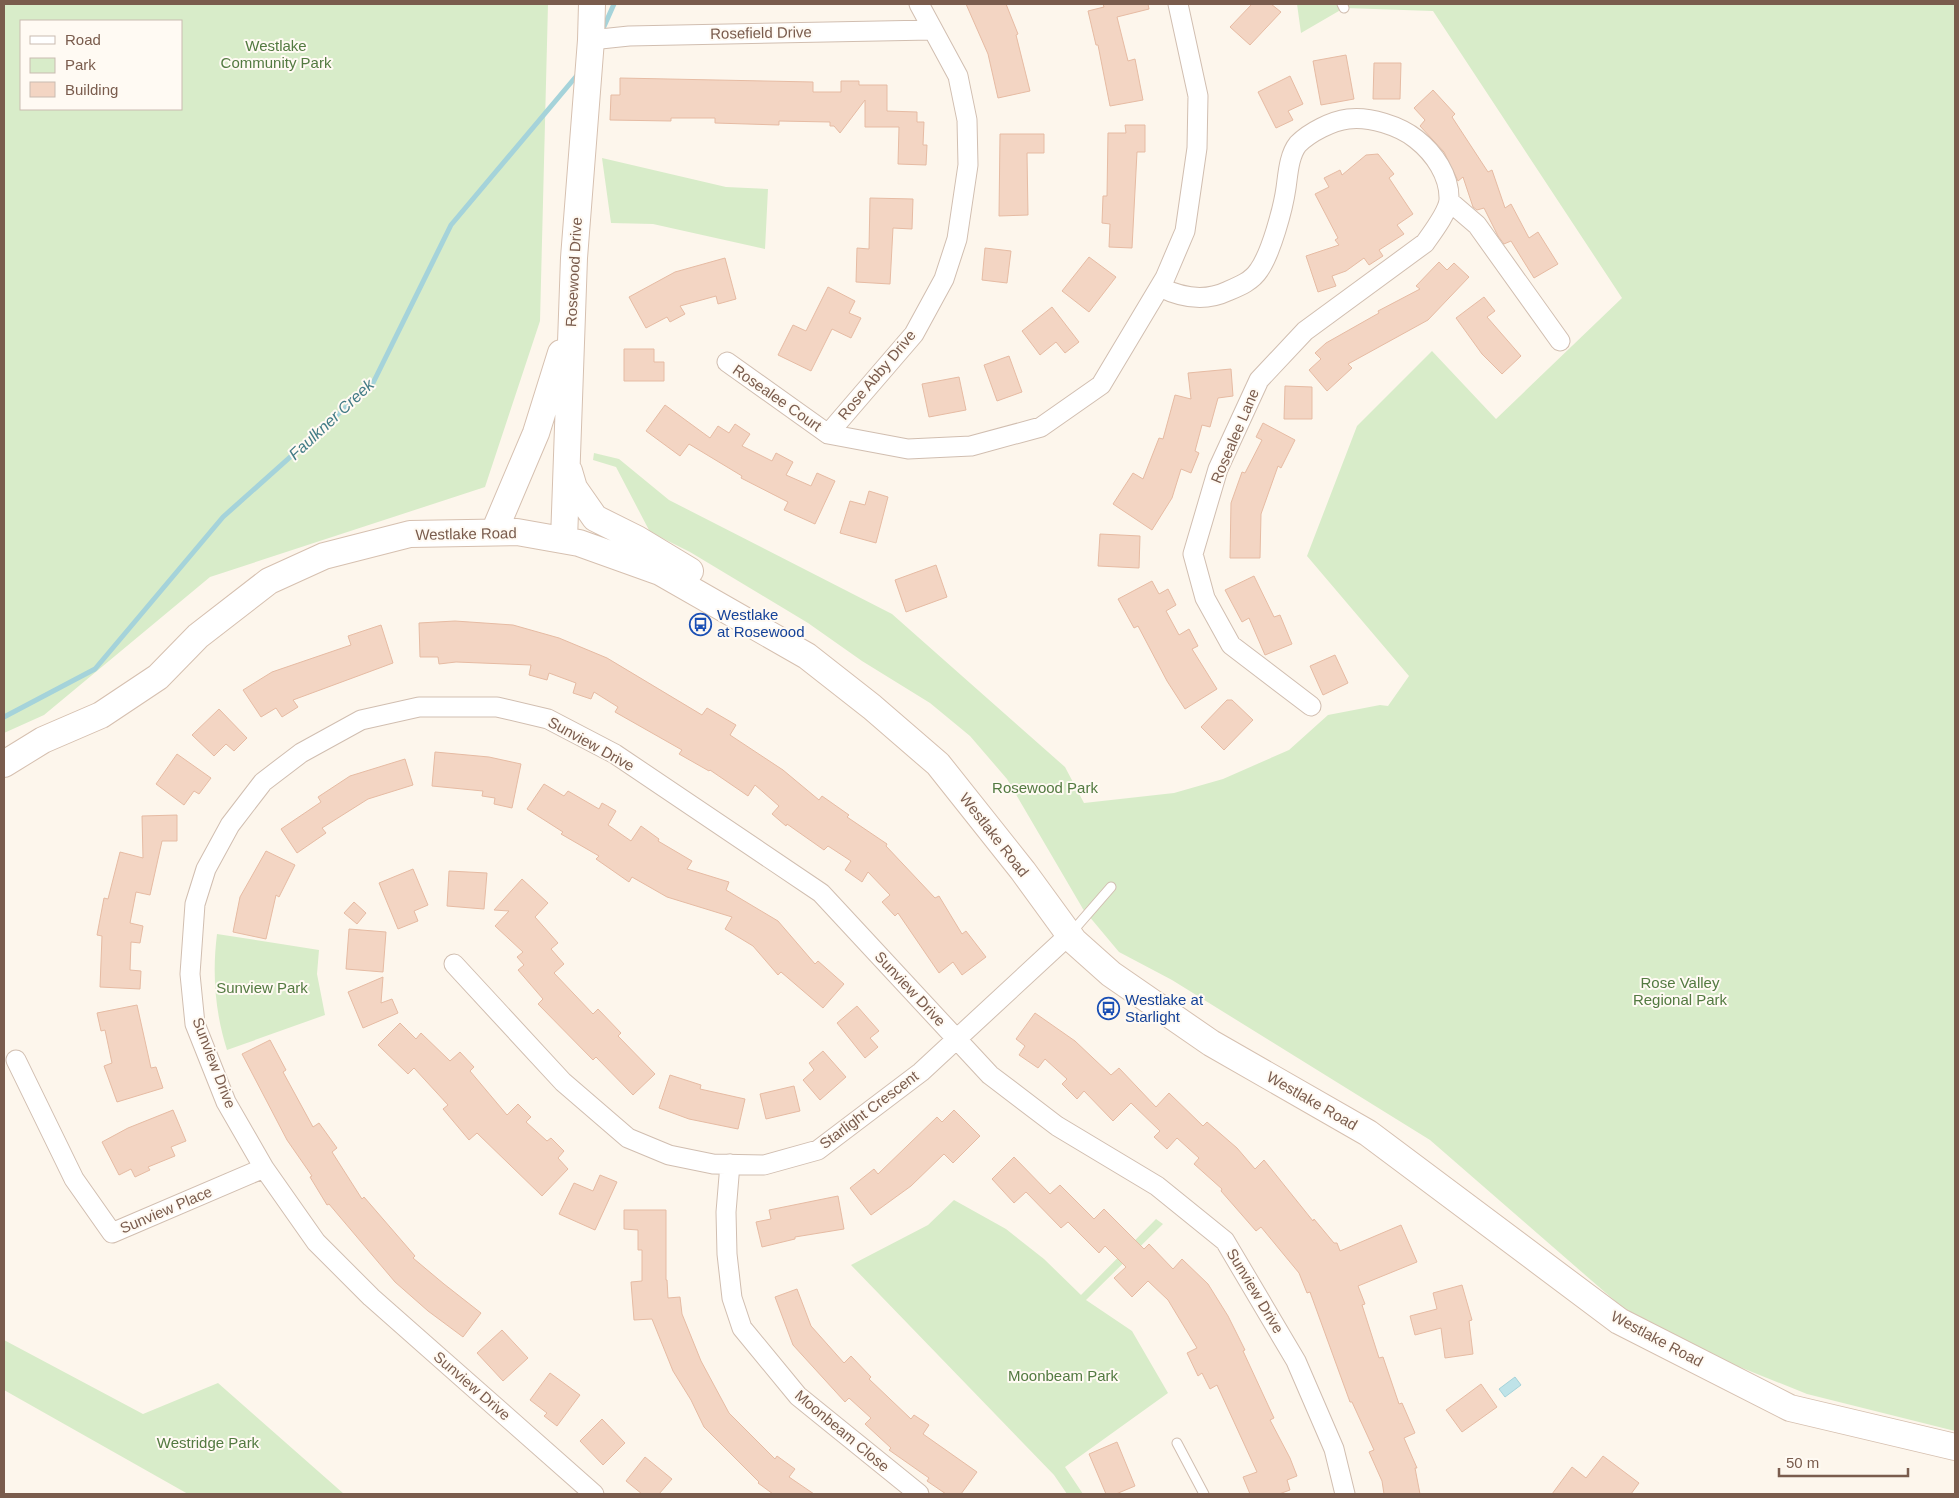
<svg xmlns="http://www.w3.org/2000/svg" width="1959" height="1498" viewBox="0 0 1959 1498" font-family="Helvetica,sans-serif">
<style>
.green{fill:#d8ecc9;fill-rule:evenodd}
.water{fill:#bfe3e8;stroke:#a5d3da}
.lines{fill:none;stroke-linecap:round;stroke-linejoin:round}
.stream{stroke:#a5d3da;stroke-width:5}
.building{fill:#f3d5c3;stroke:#e6bba3}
.lane-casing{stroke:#d1beb0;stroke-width:11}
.street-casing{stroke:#d1beb0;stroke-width:21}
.secondary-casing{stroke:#d6c0b0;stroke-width:28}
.lane{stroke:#fff;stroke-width:9}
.street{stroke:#fff;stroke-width:19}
.secondary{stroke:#fff;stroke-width:26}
.labels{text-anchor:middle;stroke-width:4;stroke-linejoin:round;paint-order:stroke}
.street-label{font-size:15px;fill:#7a5c4d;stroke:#fffaf3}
.park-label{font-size:15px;fill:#537a41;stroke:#fffaf3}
.transit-label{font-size:15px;fill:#164399;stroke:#fffaf3;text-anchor:start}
.water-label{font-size:16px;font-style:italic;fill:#437c86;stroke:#fffaf3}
</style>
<rect width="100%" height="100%" fill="#fdf6ec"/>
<path class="green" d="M4,4h544l-8,317 -55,166 -275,90 -166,138 -40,18zM21,21h160v88h-160z
M1297,4h658v1427l-148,-37 -102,-41 -83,-46 -192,-167 -258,-160 -53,-28 -36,-43 -76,-130 -37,-43 -40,-33 -68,-42 -54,-38 -118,-71 -40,-20 -34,-65 -23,-7 1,-7 25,6 50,41 223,114 173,153 19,36 90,-10 49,-14 66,-29 39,-35 52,-10 8,1 21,-30 -102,-120 50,-130 75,-75 64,68 126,-121 -189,-287 -89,-3 -43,25z
M602,158l124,29 42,2 -3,60 -112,-25 -42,-1z
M217,934l102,16 -2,24 8,41 -98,35c-12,-38 -15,-76 -10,-116z
M954,1200l52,29 38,30 37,36 75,-76 7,5 -77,76 46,31 36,62 -103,74 18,27h-16l-13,-19 -203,-210 77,-40z
M4,1340l139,74 75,-31 126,111h-156l-184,-104z"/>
<path class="water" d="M1515,1377l6,8 -16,12 -6,-8z"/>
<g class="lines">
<path class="stream" d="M602,31l12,-27
M4,717l91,-48 128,-152 150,-134 78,-158 128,-152"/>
</g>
<path class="building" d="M966,4h40l12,30 -2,1 14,56 -32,7 -10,-44z
M1103,4h45l1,5 -32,8 11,44 7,-2 8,41 -33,6 -12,-61h-2l-8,-34 16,-4z
M1252,4h19l10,8 -31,33 -20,-18z
M1346,55l8,44 -33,6 -8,-44z
M1374,63h27l-1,36h-27z
M1290,76l13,28 -15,7 5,9 -17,8 -18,-36z
M620,78l193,4v10h28v-11h18v4h28v26l30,1v10h7l-1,23h4l-1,20 -28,-1 1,-37h-34v-27l-25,33 -6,-7h-4v-4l-51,-1v4l-64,-2v-5h-44v3l-61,-1 1,-25h9z
M1433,90l22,24 -3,3 36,55 4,-2 13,38 6,-4 18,34 9,-6 20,32 -24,14 -23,-37 -7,3 -6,-8 -14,-28 -7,2 -4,-3 -10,-30 -5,4 -14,-29 -24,-26 5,-6 -11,-12z
M1125,125h20v27h-8l-5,96 -23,-1 1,-23 -8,-1 1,-27h4l1,-63h18z
M1000,134h44v19h-17l1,62 -29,1z
M1378,154l16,20 -5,4 24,36 -16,11 7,9 -25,16 4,6 -14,9 -5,-7 -18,13 -14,5 4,10 -18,6 -12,-36 33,-11 -4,-5 3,-2 -23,-44 14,-7 -5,-9 16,-8 2,5 24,-20z
M870,198l43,1 -1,30 -19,-1 -3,56 -34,-2 1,-34 12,1z
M985,248l26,3 -4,32 -25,-3z
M1089,257l27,20 -27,35 -27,-21z
M725,258l11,41 -18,5 -2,-8 -36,10 5,8 -15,8 -3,-5 -21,11 -17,-31 46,-25z
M1439,262l8,8 7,-7 15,14 -41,43 -80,44 4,4 -25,23 -18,-21 12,-11 -6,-6 11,-10 53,-30 -1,-2 42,-22 -4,-3z
M828,287l27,14 -6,12 12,5 -10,20 -19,-9 -21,42 -33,-16 15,-30 13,6z
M1484,297l11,14 -8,6 34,39 -19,18 -20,-20 -26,-36z
M1052,307l27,35 -14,11 -9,-11 -16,13 -18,-24z
M624,349h30v13h10v19h-40z
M1009,356l13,36 -25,9 -13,-36z
M1231,369l2,27 -15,2 -8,29 -8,-2 -7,26 4,2 -8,20 -10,-4 -9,29 -20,32 -39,-26 20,-31 10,6 16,-41 4,1 12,-44 16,4 -3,-26z
M959,377l7,33 -37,7 -7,-33z
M1285,386l27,1v32h-28z
M665,405l45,33 8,-12 11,7 6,-9 15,10 -8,12 30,15 4,-8 17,9 -7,13 25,11 6,-13 18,8 -20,43 -31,-14 4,-8 -47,-24 1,-2 -53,-32 -9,12 -34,-25z
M1263,423l32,17 -14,28 -3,-2 -17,48 -1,44h-30l1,-55 11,-31 3,1 17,-33 -6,-3z
M869,491l19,6 -12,46 -36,-10 10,-32 15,4z
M1100,534l40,2 -1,32 -41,-2z
M936,565l11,32 -41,15 -11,-32z
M1254,576l20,41 6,-2 12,29 -27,11 -16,-37 -7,4 -17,-32z
M1152,581l7,13 9,-5 8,16 -10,6 13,24 10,-6 9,17 -6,3 25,40 -32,20 -18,-28 -29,-55 -4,2 -16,-29z
M455,621l58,4 46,13 48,20 95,57 5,-7 29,17 -6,10 53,35 36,30 3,-4 27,19 -2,2 40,27 -1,2 49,52 4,-2 23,38 4,-3 20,26 -24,18 -9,-13 -14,11 -41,-60 -3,3 -13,-14 8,-7 -22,-23 -6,10 -17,-12 6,-9 -23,-15 -4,4 -37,-26 -1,2 -14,-12 7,-8 -24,-21 -7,11 -38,-26 -1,1 -30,-17 3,-4 -67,-38 3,-5 -24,-15 -3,7 -18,-6 3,-10 -27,-10 -2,7 -18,-5 2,-10 -75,-3 -17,2 -1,-7h-18l-1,-34z
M381,625l12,38 -100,37 5,7 -16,10 -6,-9 -15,9 -18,-27 29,-18 79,-27 -3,-9z
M1335,655l13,28 -25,12 -13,-29z
M1227,700h5l21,20 -29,30 -23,-23z
M219,709l28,29 -13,13 -8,-7 -12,12 -22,-21z
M435,752l54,5 32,7 -9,44 -18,-4 1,-6 -13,-2 1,-5 -51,-5z
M177,754l34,24 -12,16 -5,-3 -10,14 -28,-21z
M405,759l8,26 -45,14 -46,29 4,5 -29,20 -16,-24 40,-27 -3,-5 32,-21z
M544,784l20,12 4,-5 31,18 3,-6 14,8 -8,14 23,16 10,-15 18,13 -1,2 34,20 -5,8 42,13 -3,8 52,31 37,43 3,-3 26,23 -21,24 -42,-36 -3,3 -25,-29 -28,-17 7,-12 -65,-20 -35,-20 -3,5 -33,-23 3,-3 -38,-22 2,-2 -36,-23z
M177,815v26h-15l-12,54 -14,-3 -6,31 13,3 -3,17 -9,-1 -1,28 11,1 -1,18 -40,-2 2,-51 -5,-1 7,-37 4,1 12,-47 23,6 -1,-42z
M266,851l29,14 -16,32 -3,-2 -10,44 -33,-7 7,-35z
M413,869l15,36 -14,6 4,10 -20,8 -19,-46z
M449,871l38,2 -3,36 -37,-3z
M522,879l26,24 -13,14 23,26 -7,6 13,15 -10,9 39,41 5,-5 23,24 -3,3 37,38 -22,21 -37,-38 -3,3 -55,-56 5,-5 -25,-29 6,-5 -7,-8 6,-5 -28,-26 14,-15 -15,-1z
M354,902l12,11 -9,11 -13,-11z
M349,929l37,3 -3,40 -37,-3z
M383,977l-2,26 11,-4 6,14 -35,15 -15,-36z
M137,1005l14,63 5,-1 7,21 -46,14 -13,-36 8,-3 -7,-33 -4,1 -4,-18z
M857,1006l22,25 -9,7 8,9 -13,11 -28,-35z
M1035,1013l40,28 36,34 8,-7 37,39 13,-14 34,33 4,-4 30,26 18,21 9,-9 49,61 1,-2 20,24h3l3,8 61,-26 16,37 -59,24 7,18 -3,1 17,53 4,-1 16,47 3,-1 13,30 -11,5 13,30h-2l5,26h-36l-2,-13 -13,-29 5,-2 -22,-48h-2l-40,-110 -3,1 -8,-20 -38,-46 -5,4 -35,-40 1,-2 -28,-25 5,-6 -22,-20 -10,11 -13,-12 6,-6 -29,-28 -18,18 -29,-30 -7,8 -15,-15 5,-5 -22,-20 -7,9 -19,-13 6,-9 -9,-7z
M400,1023l16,16 5,-6 29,28 10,-9 14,15 -4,4 37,44 11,-11 13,13 -5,5 21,19 4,-3 13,13 -6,7 10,11 -26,27 -65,-63 -8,7 -26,-31 5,-4 -34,-37 -6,6 -30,-29z
M270,1040l16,30 -3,2 30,55 6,-4 18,25 -5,4 30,47 2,-2 51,59 -2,2 31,26 37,29 -18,24 -35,-26 -33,-29 -66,-78 -2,1 -17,-28 2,-1 -25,-36 -45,-86z
M823,1051l23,26 -26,23 -17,-20 11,-10 -5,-7z
M670,1075l31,10 -1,4 45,10 -7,30 -49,-10 -30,-11z
M794,1086l6,25 -34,8 -6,-25z
M173,1110l13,31 -15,6 4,9 -27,11 2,3 -15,7 -4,-8 -12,6 -17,-33 26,-14z
M954,1110l26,26 -27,27 -9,-9 -33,32 -40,29 -21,-27 24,-19 4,5 59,-57 5,5z
M1014,1157l36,37 10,-9 34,34 10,-10 40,40 5,-5 24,25 9,-10 26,25 20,32 17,34 -2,1 31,67 -4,2 20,38 7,18 -10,4 3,10 -11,4h-29l-7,-17 14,-5 -40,-87 -7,4 -8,-16 -4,3 -11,-23 10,-5 -29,-48 -20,-19 -16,16 -18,-19 12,-11 -21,-21 -6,7 -31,-31 -7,6 -35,-36 -12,11 -22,-24z
M600,1175l17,7 -22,48 -36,-16 15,-31 19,8z
M838,1196l6,33 -49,8v2l-33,8 -6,-25 15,-3 -2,-9z
M624,1210h42v70h1l1,18 12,-1 2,17 19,47 28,52 46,46 2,-3 18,13 -6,8 25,17h-41l-15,-11 1,-1 -55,-55 -13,-27 -18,-29 -21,-52 -18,1 -3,-38 11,-1v-31h-4v-20l-14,-1z
M1462,1285l10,35 -3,1 4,33 -28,4 -4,-30 -26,7 -5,-19 27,-7 -4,-16z
M797,1289l14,37 33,37 7,-7 20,21 -2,2 42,40 3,-4 15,10 -6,9 54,38 -16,22h-15l-19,-13 2,-3 -40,-28 2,-2 -26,-24 6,-6 -22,-20 -4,4 -52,-57 -18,-48z
M502,1330l26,28 -25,23 -26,-28z
M550,1373l30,22 -23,31 -13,-10 3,-3 -17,-13z
M1481,1384l16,23 -35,25 -16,-22z
M602,1419l23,24 -22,22 -23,-24z
M1117,1442l18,44 -19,8h-10l-17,-40z
M1603,1456l36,27 -8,11h-79l20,-27 14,11z
M645,1457l27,22 -13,15h-17l-16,-13z"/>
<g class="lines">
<defs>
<path id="lane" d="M1342,4l2,4
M1071,933l40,-46
M1177,1443l27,51"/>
<path id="street" d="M591,40l38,-4 302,-6
M1449,201l28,24 83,116
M1160,287c22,11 45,15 68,4 12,-5 24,-10 31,-21 12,-17 24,-61 27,-82 2,-14 3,-33 12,-44 12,-12 34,-23 50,-25 21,-3 52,7 68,20 18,14 34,37 33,61 -1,12 -17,33 -24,43l-120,88 -46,49 -41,89 -25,85 12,44 26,47 80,61
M727,362l101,72 80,15 63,-3 70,-19 60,-42 64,-107 20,-47 12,-83 1,-52 -20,-92
M828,434l86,-100 30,-55 13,-40 11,-74 -1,-45 -9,-44 -39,-72
M454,964l109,118 65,56 41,17 44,9 51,1 54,-15 103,-78 148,-137
M16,1060l58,119 38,54 152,-65
M730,1164l-4,48 1,42 5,44 10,30 56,68 121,98
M594,1494l-223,-197 -55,-55 -52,-74 -38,-66 -31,-78 -5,-50 5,-70 11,-35 24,-44 33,-43 38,-29 60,-33 58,-13h78l51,12 67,35 206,139 169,182 67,51 100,60 68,55 71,120 38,88 11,45"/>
<path id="secondary" d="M569,471l5,17 21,30 42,21 53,32
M494,532l42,-99 25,-80
M564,540l10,-282 17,-218 1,-36
M4,764l39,-24 58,-25 57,-38 40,-41 71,-55 55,-25 86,-22 107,-2 62,11 81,29 147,84 65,51 66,57 85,107 51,70 37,33 100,69 157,90 251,188 171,87 165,39"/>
</defs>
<use href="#lane" class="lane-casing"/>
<use href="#street" class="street-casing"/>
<use href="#secondary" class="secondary-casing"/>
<use href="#lane" class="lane"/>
<use href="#street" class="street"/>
<use href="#secondary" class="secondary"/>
</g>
<defs>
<symbol id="bus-ring" viewBox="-11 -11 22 22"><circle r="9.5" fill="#fffaf3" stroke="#1a4fb4" stroke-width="1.5"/><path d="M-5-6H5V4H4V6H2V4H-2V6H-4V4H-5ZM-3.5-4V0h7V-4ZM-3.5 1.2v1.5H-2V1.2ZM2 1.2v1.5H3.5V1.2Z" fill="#1a4fb4"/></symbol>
</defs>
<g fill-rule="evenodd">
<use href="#bus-ring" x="688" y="612" width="25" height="25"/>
<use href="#bus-ring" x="1096" y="996" width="25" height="25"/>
</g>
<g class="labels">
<g class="street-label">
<text transform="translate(761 33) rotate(-1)" y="5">Rosefield Drive</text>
<text transform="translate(574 272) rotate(-87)" y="5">Rosewood Drive</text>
<text transform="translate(877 375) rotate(-50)" y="5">Rose Abby Drive</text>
<text transform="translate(777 398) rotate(35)" y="5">Rosealee Court</text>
<text transform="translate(1235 436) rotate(-67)" y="5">Rosealee Lane</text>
<text transform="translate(466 534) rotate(-1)" y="5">Westlake Road</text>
<text transform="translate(591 744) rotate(29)" y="5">Sunview Drive</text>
<text transform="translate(994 835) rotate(52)" y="5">Westlake Road</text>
<text transform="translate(910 989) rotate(47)" y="5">Sunview Drive</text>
<text transform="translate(214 1063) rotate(69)" y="5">Sunview Drive</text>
<text transform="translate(1312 1101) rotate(30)" y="5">Westlake Road</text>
<text transform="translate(869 1110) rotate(-37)" y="5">Starlight Crescent</text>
<text transform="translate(166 1210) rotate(-23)" y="5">Sunview Place</text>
<text transform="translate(1255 1291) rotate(59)" y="5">Sunview Drive</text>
<text transform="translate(1657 1339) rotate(28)" y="5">Westlake Road</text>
<text transform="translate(472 1386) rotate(41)" y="5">Sunview Drive</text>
<text transform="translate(842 1431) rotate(40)" y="5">Moonbeam Close</text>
</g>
<g class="park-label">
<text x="276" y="51">Westlake<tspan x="276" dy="17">Community Park</tspan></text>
<text x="1045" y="793">Rosewood Park</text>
<text x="1680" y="988">Rose Valley<tspan x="1680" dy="17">Regional Park</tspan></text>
<text x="262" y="993">Sunview Park</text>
<text x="1063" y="1381">Moonbeam Park</text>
<text x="208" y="1448">Westridge Park</text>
</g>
<g class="transit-label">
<text x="717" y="620">Westlake<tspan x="717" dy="17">at Rosewood</tspan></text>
<text x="1125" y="1005">Westlake at<tspan x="1125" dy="17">Starlight</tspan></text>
</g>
<g class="water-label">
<text transform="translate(331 419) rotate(-43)" y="6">Faulkner Creek</text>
</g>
</g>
<rect width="1959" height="1498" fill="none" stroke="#7a5c4d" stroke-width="10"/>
<rect x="20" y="20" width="162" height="90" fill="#fffaf3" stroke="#cabbb1"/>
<rect x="30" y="36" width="25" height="8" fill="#ffffff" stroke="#cabbb1"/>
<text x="65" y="45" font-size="15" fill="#7a5c4d">Road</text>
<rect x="30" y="58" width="25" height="15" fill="#d8ecc9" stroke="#cabbb1"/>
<text x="65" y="70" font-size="15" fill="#7a5c4d">Park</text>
<rect x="30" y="82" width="25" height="15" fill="#f3d5c3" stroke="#cabbb1"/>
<text x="65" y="95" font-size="15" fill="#7a5c4d">Building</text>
<path d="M1779 1468v8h129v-8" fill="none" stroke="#7a5c4d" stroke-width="2.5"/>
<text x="1786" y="1468" font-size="15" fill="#7a5c4d" stroke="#fffaf3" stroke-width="4" paint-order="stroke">50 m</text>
</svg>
